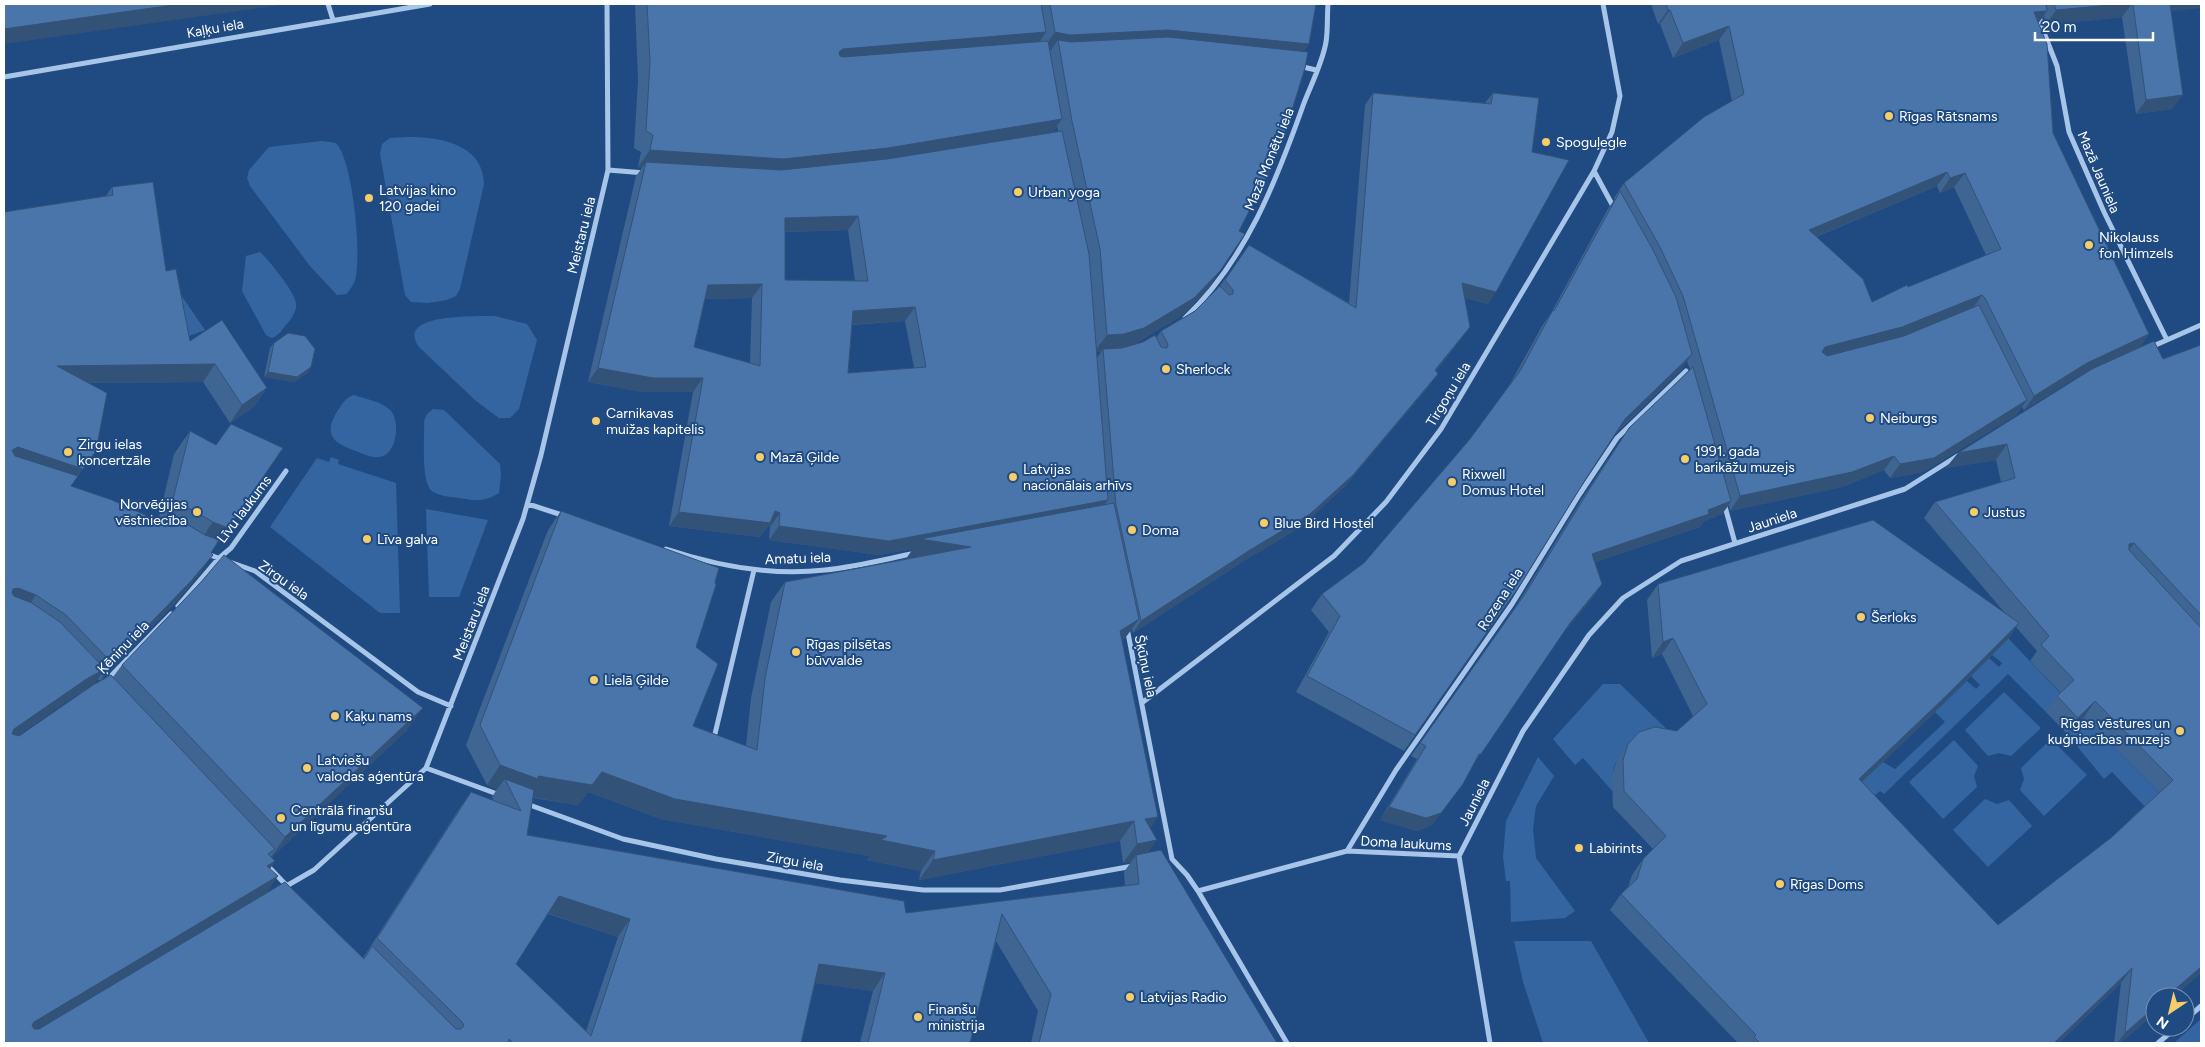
<svg xmlns="http://www.w3.org/2000/svg" width="2205" height="1047" viewBox="0 0 2205 1047" font-family="Figtree,sans-serif">
<style>
.green{fill:#3465a0}
.lines{fill:none;stroke-linecap:round;stroke-linejoin:round}
.street{stroke:#a7c5e8;stroke-width:5}
.wall{fill:#3f6593;fill-rule:evenodd}
.shaded-wall{fill:#335278}
.building{fill:#4975ab;stroke:#335278;fill-rule:evenodd}
.poi-dot{fill:#f6cd68;stroke:#204b82;stroke-width:2}
.labels{text-anchor:middle;stroke-width:4;stroke-linejoin:round;paint-order:stroke}
.street-label{font-size:14px;fill:#fff;stroke:#204b82}
.poi-label{font-size:14px;fill:#fff;stroke:#204b82;text-anchor:start}
</style>
<rect width="100%" height="100%" fill="#204b82"/>
<path class="green" d="M408,137c32,0 75,7 76,47l-24,105 -4,7 -9,4 -19,3 -17,-1 -6,-7 -25,-141 2,-10 8,-6z
M322,141l14,2c17,17 26,113 19,137 -1,5 -6,10 -8,14l-10,1 -27,-29 -60,-80 -3,-8 2,-8 20,-23z
M260,252c8,7 36,41 36,52 1,7 -5,16 -10,21 -4,5 -8,11 -14,13l-6,-3 -24,-44 4,-35z
M170,279l35,51 -21,8z
M479,316h16l32,8 10,16 -18,69 -9,9h-11l-23,-17 -57,-54c-22,-31 43,-30 60,-31z
M354,395c11,4 27,6 36,15 11,10 7,46 -11,47 -8,1 -16,-3 -23,-6 -24,-8 -33,-17 -18,-41 5,-7 8,-13 16,-15z
M433,409l11,1 56,54 1,11 -2,18c-14,9 -23,8 -40,5 -8,-1 -18,-2 -26,-6 -13,-8 -8,-55 -9,-71l3,-7z
M331,457l8,3 -1,4 58,19 4,130h-20l-110,-86 47,-69 12,4z
M426,509l62,11 -29,77h-30z
M2008,638l55,58 -17,16 -38,-38 -124,120 -4,-3 -9,8 -13,-14 25,-23 12,7 50,-47 -10,-10 32,-31 9,8 4,-4 -9,-9 18,-18 10,9 3,-4 -10,-8z
M1603,684h17l59,57 -57,12c-12,14 -10,25 -6,42l-33,-37 -8,7 -22,-26z
M2004,692l37,36 -30,28 -12,-3 -11,3 -23,-26z
M2084,717l78,78 -15,14 -35,-37 -8,7 -37,-45z
M2051,739l36,36 -43,41 -24,-26 4,-11 -3,-11z
M1954,740l24,26 -4,10 3,11 -34,32 -34,-37z
M1538,757l16,19 -18,30 -3,23 3,29 39,53 -10,7 -54,4 -1,-41h-4l-3,-24 3,-36z
M1985,799l12,5 12,-4 23,26 -44,41 -35,-37z
M1514,941h77l58,102h-106l-20,-61z
M2201,1019v24h-27z"/>
<g class="lines">
<path class="street" d="M328,4l5,16
M2037,4l4,21 16,41 12,66 35,80 63,128
M1299,66l17,4
M4,77l426,-73
M608,170l37,3
M1594,171l20,37
M1185,318c61,-58 91,-136 119,-215 7,-18 19,-42 22,-61 2,-12 1,-26 2,-38
M2151,347l50,-22
M1724,503l11,40
M528,504l37,12
M666,549c51,17 106,27 159,21 30,-3 61,-11 91,-17
M207,554l48,17 163,121 33,14
M178,606l40,-47 13,-11 55,-77
M1127,628l45,231
M107,680l64,-66
M1143,702l191,-146 52,-54 55,-73 153,-258 18,-39 8,-36 -17,-92
M714,738l40,-168
M426,768l74,27
M527,804l96,35 93,20 124,21 83,10h77l133,-24
M1347,851l49,-81 116,-166 67,-109 38,-57 69,-67
M1459,856l64,-125 66,-96 34,-37 58,-37 224,-72 54,-34
M1459,856l31,187
M1172,859l15,16 11,16 89,152
M266,864l22,23
M283,888l31,-18 112,-102 97,-249 18,-64 67,-285 -1,-166
M1198,891l149,-40 112,5
M2185,1020l16,-14
M2158,1043l19,-16"/>
</g>
<path class="wall" d="M635,4h681l-13,47 -95,238 -27,27 -48,29 23,-7 5,-7 34,-20 25,-25 29,-41 100,58 16,-198 8,-12 112,10 8,-10 -5,211 -23,-6 -4,41 -25,32 -7,15 -85,101 -42,39 -60,36 -109,71 -1,-4 -7,9 -3,2 28,188 -1,24 128,191h-246l7,-32 -42,-70 -26,102h-110l13,-52 -58,-8 -14,60h-797v-831l101,-15 7,-10 54,84 24,70 32,-21 33,86 -25,17 -27,-41 -115,1 8,68 -25,35 87,35 16,-67 16,-23 26,14 67,3 -72,105 -10,19 -22,27 -79,82 -2,-2 -4,5 19,-7 9,-12 285,65 -135,127 3,4 -5,8 -4,25 97,64 96,-149 12,-17 23,9 -2,-4 5,-8 -10,-4 -21,-40 82,-215 13,-19 135,136 -3,79 53,20 5,-48 20,-96 14,-20 121,-23 7,-10 -34,6 -110,-15 1,-13 -2,-1 -8,11 -91,-11 24,-134h-50l-55,-10 48,-206 6,-8 -4,-1 3,-15 -7,-4 4,-68zM1057,126l1,5 -5,1zM848,230l7,51 -70,-1v-48zM752,298l-2,65 -56,-16 11,-48zM905,321l9,47 -66,5 4,-48zM1096,352h5l-4,6zM85,691l-66,45h-2l59,-41zM588,792l73,27 209,37 -3,4 54,11 -2,9 201,-39 3,22 8,-1 -7,10 1,14 -219,27 -379,-78 6,-37 45,7zM548,914l70,23 -32,94 -70,-67z
M1651,4h550l-30,7 1,98 -36,5 -14,-97 -76,8 -2,-9 -6,7 15,110 96,201 -9,13 23,12 38,-14v628l-28,24h-18v16l-35,30h-6l7,-60 -62,60h-321l-128,-133 11,-16 7,-7 4,-12 11,-16 10,-10 -40,-42 -1,-31 5,-17 11,-15 49,-13 16,-15 -31,-62 -10,4 -5,-58 11,-16 347,29 -81,-95 11,-16 66,-20 -5,-22 -50,8 12,-15 128,-80 -9,4 -53,33 -2,-3 -6,8 -93,57 -33,6 -6,-8 -42,17 -112,24 -1,-6 -7,9 -18,7 -4,6 -105,35 7,22 -9,13 -31,37 -130,191 -15,6 -37,-11 37,-61 -6,-3 105,-150 67,-109 37,-56 70,-72 -3,-8 -6,9 -66,64 -28,43 -67,108 -116,166 -108,-59 33,-60 -18,-22 11,-16 42,-31 106,-124 40,-55 32,-58 9,-13 58,-106 6,-8 -1,-1 10,-15 108,-82 -13,-61 -46,18 -13,-34h-2zM1937,186l3,7 14,-6 32,68 -114,47 -56,-65zM2016,627l21,24 -7,10 31,32 -4,3 -11,16 21,22 17,-17 75,75 -47,45 -114,88 -136,-143 73,-70 73,-73z
M274,343l37,24 -3,5 -14,10 -30,-5 6,-29z"/>
<path class="shaded-wall" d="M180,4h107l-283,40v-15z
M2121,4h11l-10,13 -76,8 10,-15z
M2166,4h35v4l-42,5z
M1668,10h2l-10,14h-2z
M2047,11l-10,14 -3,-13z
M1729,26l-10,14 -46,18 10,-15z
M1168,30l141,14 -12,17 -237,-9 -2,-12 -7,10 -8,-1 12,-17z
M1046,32l-11,17 -204,17 8,-14 4,-3z
M2183,95l-11,14 -36,5 10,-14z
M1062,119l-12,17 -279,40 -125,-14 -4,6 -4,-1 12,-17z
M1947,172l-10,14 -139,58 11,-14z
M1965,173l-11,14 -14,6 10,-15z
M858,216l-10,14 -73,2 10,-14z
M1220,271l-12,18 -27,27 -50,30 -20,6 -8,-3 -2,3h-7l13,-17z
M1462,283l34,9 -8,12 -34,-9z
M762,284l-10,14 -54,1 10,-14z
M1982,295l-10,15 -80,32 -77,20 10,-15z
M915,307l-10,14 -62,4 10,-14z
M1470,327l-9,12 -34,43 8,-12z
M2149,334l-10,15 -62,28 -53,33 10,-14 53,-33z
M1692,354l-11,16 -68,65 12,-16z
M215,364l-12,18 -159,1 13,-17z
M311,367l-3,5 -14,10 -30,-5 4,-5z
M598,368l105,10 -10,14h-50l-55,-10z
M1438,374l-9,12 -85,101 -42,39 -60,36 -109,71 8,-12z
M267,388l-12,18 -25,17 12,-18z
M2027,400l-11,15 -93,57 -33,6 10,-14z
M2007,444l-11,16 -50,8 12,-15z
M18,447l65,22 -12,17 -66,-21 7,-15z
M1894,456l-10,14 -42,17 -112,24 10,-15z
M1108,500l-10,14 -127,33 -65,12 7,-10 -34,6 -110,-15 10,-14z
M1731,501l-9,13 -18,7 -4,6 -117,39 9,-12z
M775,511l5,2 -10,14 -2,-1 -8,11 -91,-11 10,-14z
M213,522l15,6 -16,23 -15,-6z
M2134,543l-11,16 6,-15z
M213,555l-12,17 -22,27 -79,82 12,-18z
M1602,584l-9,13 -32,39 9,-13z
M18,588l18,7 -12,18 -18,-7 7,-17z
M1139,619l-14,19 -19,13 14,-20z
M2019,623l-11,16 -73,73 -87,83 11,-16z
M1673,638l-11,16 -10,4 11,-16z
M105,669l-12,17 -17,9 -72,50 10,-16 74,-51z
M2095,701l-11,16 -17,17 11,-16z
M423,708l-16,22 -138,130 16,-23z
M500,765l38,11 64,-4 285,64 48,15 -14,20 -54,-11 3,-4 -209,-37 -73,-27 -10,13 -53,-9 -20,-17 -8,10 -10,-4z
M1463,784l-31,41 -15,6 -37,-11 9,-13z
M1158,817l-14,20 1,-18z
M1134,821l-14,20 -201,39 14,-20z
M1157,840l-14,20 -7,-5 -5,7 -8,1 14,-19z
M275,861l-12,18 4,-13z
M278,876l-12,18 -244,145 12,-17z
M559,896l71,23 -12,18 -71,-24z
M819,964l66,9 -12,18 -66,-9z
M2201,967v6l-28,24h-7z
M2132,968l-11,15 -62,60h-5z
M2155,1007v6l-35,30h-3l8,-10z"/>
<path class="building" d="M4,4h176l-176,25z
M647,4h394l5,28 -203,17 -4,3 1,4 3,1 205,-16 14,78 -174,29 -105,11 -133,-9 3,-15 -7,-4 4,-69z
M1050,4h266l-7,40 -141,-14 -98,5 -15,-3z
M1666,4h380l1,7 -13,1 13,32 6,89 96,201 -62,29 -53,33 -49,-98 -3,-3 -80,32 -77,20 -3,5 5,4 77,-20 75,-31 48,95 -93,58 -34,6 -6,-8 -42,16 -112,24 -57,-200 -23,-49 -36,-64 80,-66 40,-23 -15,-68 -46,17 -13,-33h-2zM1947,172l3,6 15,-5 36,76 -93,38 -1,-2 -35,17 -9,-23 -54,-49z
M2054,4h67l-65,6z
M2133,4h37l13,91 -37,5z
M1168,37l140,15 -3,16 -26,84 -40,79 6,3 -25,37 -26,27 -50,30 -20,6 -17,1 -7,-86 -28,-128 -14,-81 13,2z
M1373,93l118,11 2,-11 46,5 -7,54 37,8 -73,132 -34,-9 8,44 -35,43 3,4 -85,101 -43,39 -60,36 -109,71 -25,-116 -13,-156 19,-1 21,-6 12,-7 6,12 6,1 1,-4 -7,-13 34,-20 25,-25 9,9 4,-1v-4l-8,-10 24,-35 107,63z
M1062,131l27,123 19,246 -219,41 -110,-15 1,-13 -5,-2 -5,12 -91,-11 24,-134h-50l-55,-10 48,-206 135,8 106,-11zM858,216l10,65 -83,-1v-62zM762,284l-2,82 -66,-19 14,-62zM915,307l11,60 -78,6 5,-62z
M153,182l13,89 10,-2 14,72 32,-21 45,68 -25,17 -27,-41 -158,2 50,27 -11,58 -13,18 -65,-22 -6,3 3,6 63,20 -7,10 41,14 53,24 3,-11 37,22 14,5 -8,13 2,2 -22,26 -79,82 -46,-48 -30,-20 -18,-7 -5,1 -1,4 2,3 18,7 28,19 45,47 -17,9 -74,51 -2,5 7,2 74,-51 18,-10 164,174 -7,5 7,7 -8,5 11,10 -244,146 -2,3 2,4h5l246,-147 79,77 8,-13 84,83h5l3,-3 -2,-4 -85,-84 94,-146 50,19 -16,-32 29,11 -7,45 377,66 2,12 233,-29 -3,-29 25,-5 116,193h-238l12,-49 -49,-80 -32,129h-102l17,-70 -66,-9 -18,79h-288l-4,-4 -1,4h-504v-831l109,-17 -1,-8zM559,896l71,23 -39,117 -75,-72z
M1620,191l33,59 23,47 16,57 -67,65 -38,58 -67,108 -105,150 -108,-59 33,-60 -18,-22 42,-31 106,-124 50,-68 33,-61 1,1z
M288,333l17,3 10,13 -4,18 -14,10 -29,-5 6,-29z
M2154,341l9,18 38,-14v270l-67,-72 -5,1v6l72,78v339l-35,30h-11v10l-30,26 7,-65 -78,75h-294l-6,-6 2,-2 -135,-141 16,-15 6,-20 23,-23 -42,-45 -1,-31 5,-16 11,-12 16,-5 22,4 30,-27 -34,-66 -10,4 -5,-58 215,-64 146,103 -73,73 -87,83 139,146 114,-88 61,-57 -78,-79 -17,17 -21,-22 17,-16 -33,-35 8,-9 -114,-134 80,-24 -8,-34 -49,9 134,-84z
M1693,367l38,134 -23,9 1,4 -117,40 10,30 -32,39 -89,131h-2l-16,30 -22,29 -15,5 -37,-11 37,-61 -6,-3 105,-149 67,-109 37,-57z
M231,424l52,24 -55,80 -15,-6 -40,-23 17,-68 26,14z
M1114,503l25,116 -19,12 38,186 -13,2 12,21 -20,4 -3,-23 -201,39 2,-9 -54,-11 6,-4 -212,-37 -73,-27 -10,13 -54,-9v3l-38,-14 -20,-40 81,-214 158,57 -4,14 1,3 -20,62 22,17 -25,62 64,24 8,-72 20,-96 186,-35 -51,-8z
M224,555l199,153 -138,129 -163,-172 79,-83z"/>
<g class="poi-dot">
<circle cx="1889" cy="116" r="5"/>
<circle cx="1546" cy="142" r="5"/>
<circle cx="1018" cy="192" r="5"/>
<circle cx="369" cy="198" r="5"/>
<circle cx="2089" cy="245" r="5"/>
<circle cx="1166" cy="369" r="5"/>
<circle cx="1870" cy="418" r="5"/>
<circle cx="596" cy="421" r="5"/>
<circle cx="68" cy="452" r="5"/>
<circle cx="760" cy="457" r="5"/>
<circle cx="1685" cy="459" r="5"/>
<circle cx="1013" cy="477" r="5"/>
<circle cx="1452" cy="482" r="5"/>
<circle cx="197" cy="512" r="5"/>
<circle cx="1974" cy="512" r="5"/>
<circle cx="1264" cy="523" r="5"/>
<circle cx="1132" cy="530" r="5"/>
<circle cx="367" cy="539" r="5"/>
<circle cx="1861" cy="617" r="5"/>
<circle cx="796" cy="652" r="5"/>
<circle cx="594" cy="680" r="5"/>
<circle cx="335" cy="716" r="5"/>
<circle cx="2180" cy="731" r="5"/>
<circle cx="307" cy="768" r="5"/>
<circle cx="281" cy="818" r="5"/>
<circle cx="1579" cy="848" r="5"/>
<circle cx="1780" cy="884" r="5"/>
<circle cx="1130" cy="997" r="5"/>
<circle cx="918" cy="1017" r="5"/>
</g>
<g class="labels">
<g class="street-label">
<text transform="translate(215 28) rotate(-10)" y="5">Kaļķu iela</text>
<text transform="translate(1269 159) rotate(-68)" y="5">Mazā Monētu iela</text>
<text transform="translate(2099 172) rotate(67)" y="5">Mazā Jauniela</text>
<text transform="translate(581 235) rotate(-76)" y="5">Meistaru iela</text>
<text transform="translate(1448 394) rotate(-59)" y="5">Tirgoņu iela</text>
<text transform="translate(244 509) rotate(-53)" y="5">Līvu laukums</text>
<text transform="translate(1772 520) rotate(-18)" y="5">Jauniela</text>
<text transform="translate(798 558) rotate(-2)" y="5">Amatu iela</text>
<text transform="translate(284 580) rotate(35)" y="5">Zirgu iela</text>
<text transform="translate(1500 599) rotate(-57)" y="5">Rozena iela</text>
<text transform="translate(471 623) rotate(-69)" y="5">Meistaru iela</text>
<text transform="translate(123 647) rotate(-46)" y="5">Ķēniņu iela</text>
<text transform="translate(1146 666) rotate(78)" y="5">Šķūņu iela</text>
<text transform="translate(1474 802) rotate(-63)" y="5">Jauniela</text>
<text transform="translate(1406 843) rotate(3)" y="5">Doma laukums</text>
<text transform="translate(795 861) rotate(10)" y="5">Zirgu iela</text>
</g>
<g class="poi-label">
<text x="1899" y="121">Rīgas Rātsnams</text>
<text x="1556" y="147">Spoguļegle</text>
<text x="379" y="195">Latvijas kino<tspan x="379" dy="16">120 gadei</tspan></text>
<text x="1028" y="197">Urban yoga</text>
<text x="2099" y="242">Nikolauss<tspan x="2099" dy="16">fon Himzels</tspan></text>
<text x="1176" y="374">Sherlock</text>
<text x="606" y="418">Carnikavas<tspan x="606" dy="16">muižas kapitelis</tspan></text>
<text x="1880" y="423">Neiburgs</text>
<text x="78" y="449">Zirgu ielas<tspan x="78" dy="16">koncertzāle</tspan></text>
<text x="1695" y="456">1991. gada<tspan x="1695" dy="16">barikāžu muzejs</tspan></text>
<text x="770" y="462">Mazā Ģilde</text>
<text x="1023" y="474">Latvijas<tspan x="1023" dy="16">nacionālais arhīvs</tspan></text>
<text x="1462" y="479">Rixwell<tspan x="1462" dy="16">Domus Hotel</tspan></text>
<text x="187" y="509" text-anchor="end">Norvēģijas<tspan x="187" dy="16">vēstniecība</tspan></text>
<text x="1984" y="517">Justus</text>
<text x="1274" y="528">Blue Bird Hostel</text>
<text x="1142" y="535">Doma</text>
<text x="377" y="544">Līva galva</text>
<text x="1871" y="622">Šerloks</text>
<text x="806" y="649">Rīgas pilsētas<tspan x="806" dy="16">būvvalde</tspan></text>
<text x="604" y="685">Lielā Ģilde</text>
<text x="345" y="721">Kaķu nams</text>
<text x="2170" y="728" text-anchor="end">Rīgas vēstures un<tspan x="2170" dy="16">kuģniecības muzejs</tspan></text>
<text x="317" y="765">Latviešu<tspan x="317" dy="16">valodas aģentūra</tspan></text>
<text x="291" y="815">Centrālā finanšu<tspan x="291" dy="16">un līgumu aģentūra</tspan></text>
<text x="1589" y="853">Labirints</text>
<text x="1790" y="889">Rīgas Doms</text>
<text x="1140" y="1002">Latvijas Radio</text>
<text x="928" y="1014">Finanšu<tspan x="928" dy="16">ministrija</tspan></text>
</g>
</g>
<rect width="2205" height="1047" fill="none" stroke="#ffffff" stroke-width="10"/>
<g transform="translate(2170 1012) rotate(215)"><circle r="24" fill="#204b82" stroke="#7993b4"/>
<path d="M0-4L9 19L0 12L-9 19Z" fill="#f6cd68"/>
<text y="-8" font-size="14" font-weight="bold" text-anchor="middle" fill="#ffffff">N</text>
</g>
<path d="M2035 32v8h118v-8" fill="none" stroke="#ffffff" stroke-width="2.5"/>
<text x="2042" y="32" font-size="15" fill="#ffffff" stroke="#204b82" stroke-width="4" paint-order="stroke">20 m</text>
</svg>
